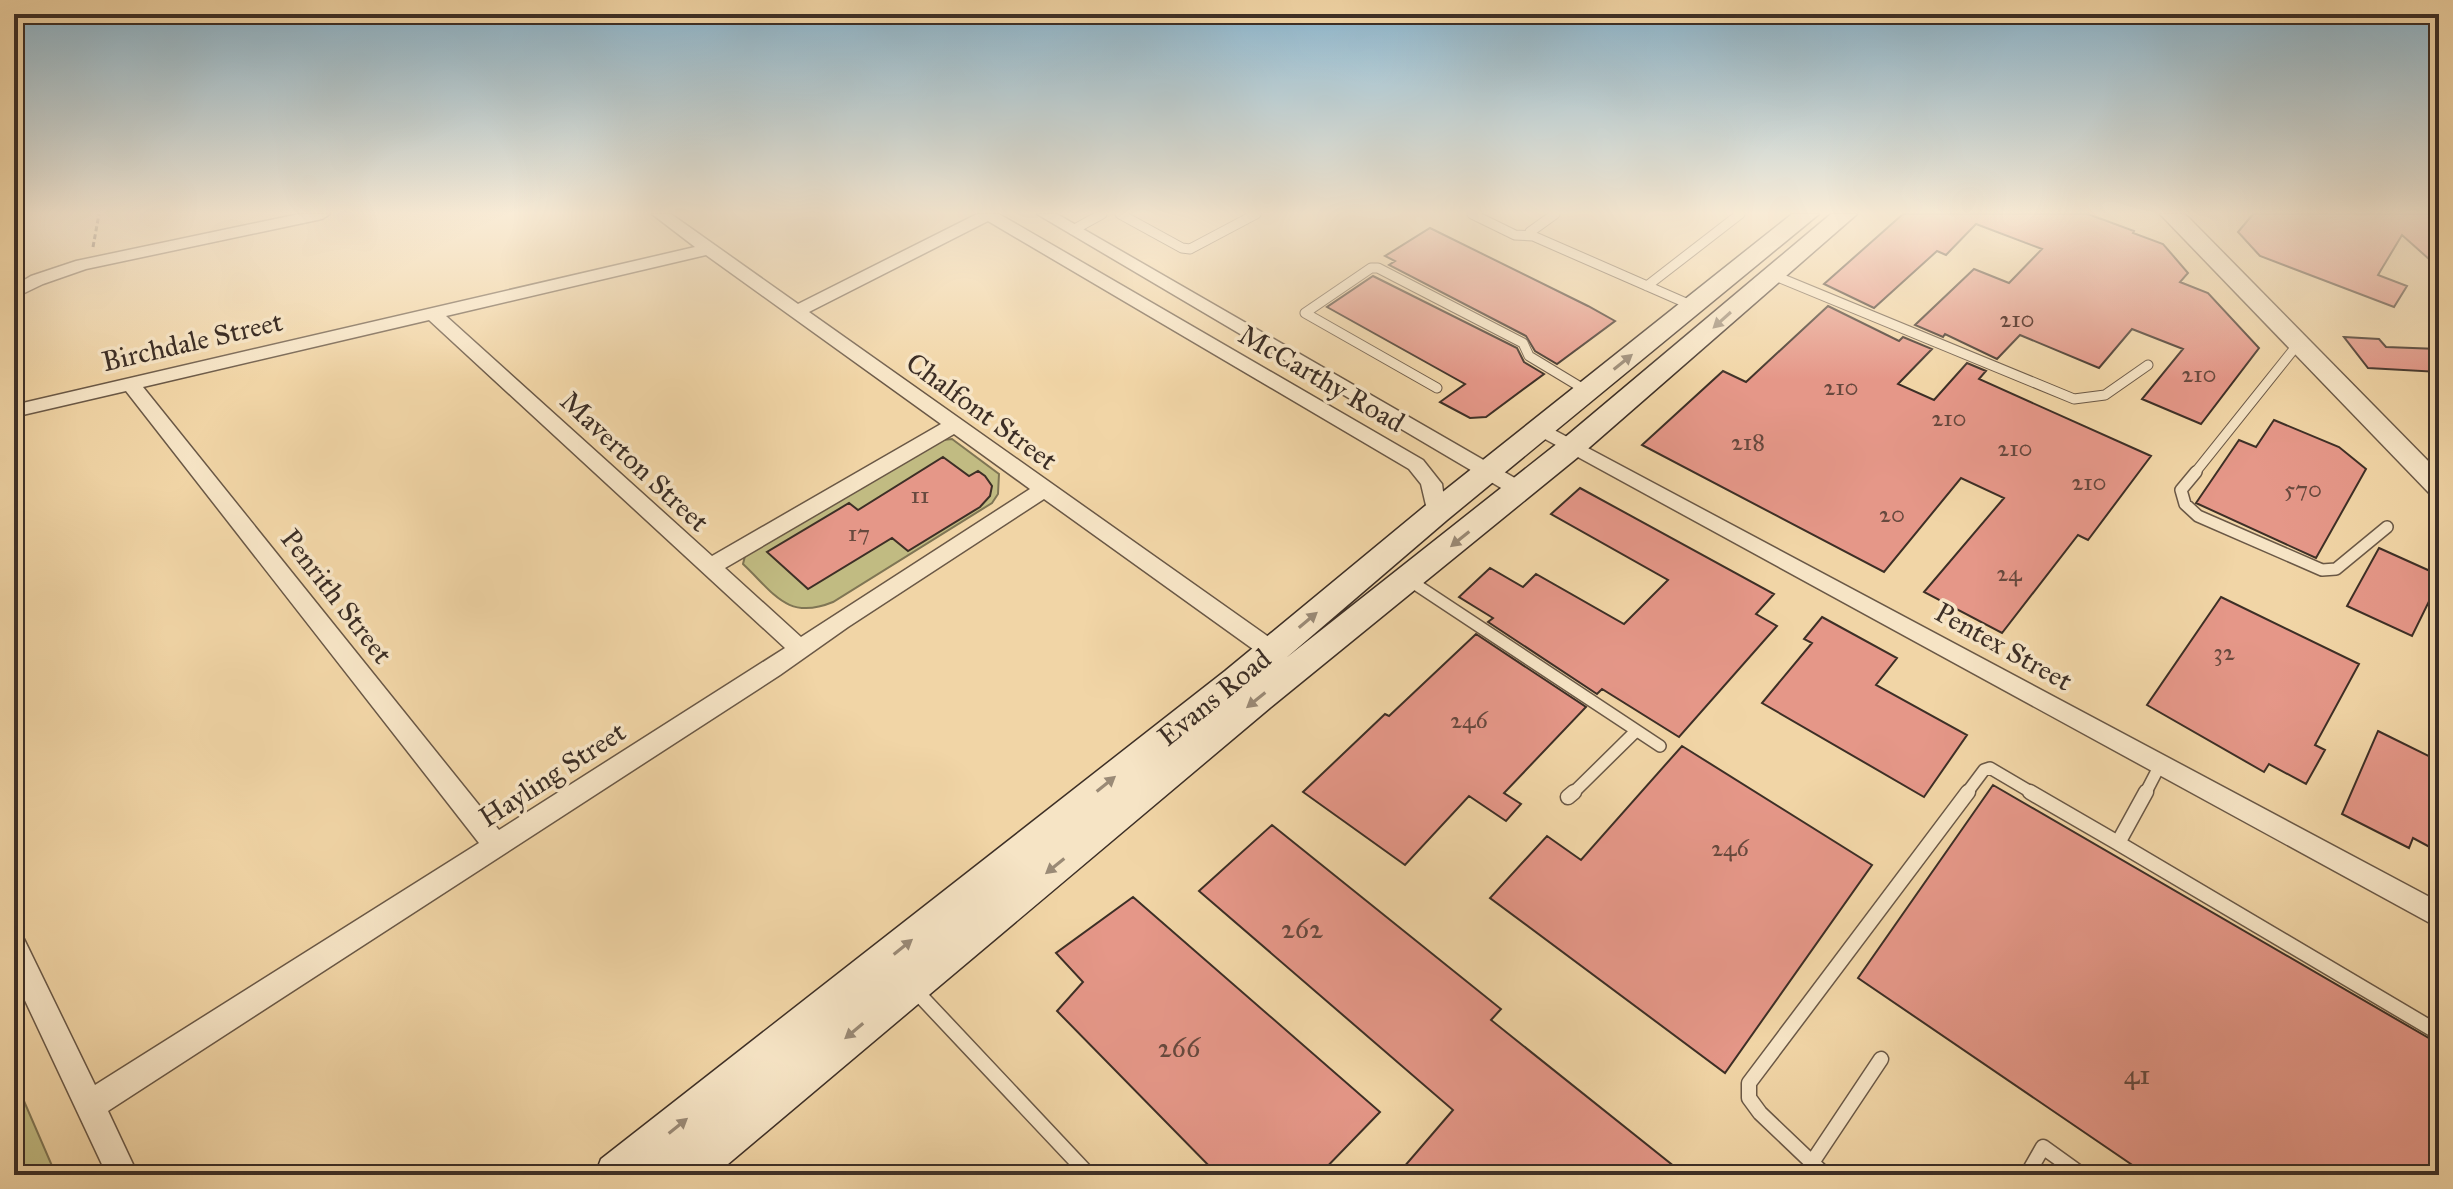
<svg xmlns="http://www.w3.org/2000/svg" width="2453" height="1189" viewBox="0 0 2453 1189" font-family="'IM FELL Great Primer',serif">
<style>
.green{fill:#c1bb82;stroke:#7f7554;stroke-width:2}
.building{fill:#e59788;stroke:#3d2f26;stroke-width:2}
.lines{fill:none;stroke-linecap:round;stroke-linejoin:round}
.service-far2-casing{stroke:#6a5846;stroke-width:11}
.service-far1-casing{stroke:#6a5846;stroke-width:14}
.service-casing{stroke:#6a5846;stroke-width:17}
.minor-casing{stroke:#6a5846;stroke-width:3}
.tertiary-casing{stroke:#6a5846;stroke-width:3}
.secondary-casing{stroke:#3d2f26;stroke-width:3}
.path-far1{stroke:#3d2f26;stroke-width:3;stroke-dasharray:5 3;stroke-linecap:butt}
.path{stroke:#3d2f26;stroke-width:5;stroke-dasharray:8 5;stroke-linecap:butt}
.service-far2{stroke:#f6e4c5;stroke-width:9}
.service-far1{stroke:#f6e4c5;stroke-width:11}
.service{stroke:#f6e4c5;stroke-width:14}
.minor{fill:#f6e4c5;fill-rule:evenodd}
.tertiary{fill:#f6e4c5;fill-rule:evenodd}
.secondary{fill:#f6e4c5;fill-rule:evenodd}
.oneway{fill:#9a8a76}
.labels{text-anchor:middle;stroke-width:7;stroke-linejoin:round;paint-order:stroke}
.number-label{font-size:24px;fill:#67493e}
.street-label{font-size:28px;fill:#3d2f26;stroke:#f6e4c5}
.near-number-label{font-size:28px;fill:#67493e}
</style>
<rect width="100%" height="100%" fill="#f1d5a6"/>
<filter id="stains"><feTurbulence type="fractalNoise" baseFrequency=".0025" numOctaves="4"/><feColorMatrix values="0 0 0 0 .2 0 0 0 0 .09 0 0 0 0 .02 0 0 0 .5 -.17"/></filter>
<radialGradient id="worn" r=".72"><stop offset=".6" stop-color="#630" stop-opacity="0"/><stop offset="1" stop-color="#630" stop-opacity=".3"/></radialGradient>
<path class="green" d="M952,439l47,35 -1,20 -6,9 -159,99c-46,19 -59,-9 -90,-38l2,-8 198,-116z
M14,1078l42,97h-42z"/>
<path class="building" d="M1903,214h185l46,17 -1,2 30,11 25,29 -8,9 28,11 51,55 -58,76 -59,-25 41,-50 -51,-20 -33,39 -79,-33 -23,24 -52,-25 -2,3 -28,-12 59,-56 35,14 33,-34 -66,-25 -30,31 -9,-4 -63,57 -50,-24z
M2253,214h186v54l-37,-33 -24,40 29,11 -13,21 -134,-51 -22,-24z
M1430,228l158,78 27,15 -58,43 -22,-13 -9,-15 -137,-71 6,-4 -10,-5z
M1373,276l144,72 7,14 20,12 -58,43 -16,1 -30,-16 25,-18 -138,-77z
M1828,306l71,35 4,-4 29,12 -34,35 36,16 33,-37 19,8 -7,8 172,77 -63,84 -10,-5 -76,98 -78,-41 80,-94 -43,-20 -77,94 -242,-127 81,-74 23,11z
M2344,337l35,2 7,8 53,2v23l-71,-4z
M2274,420l65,27 27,22 -50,89 -120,-55 43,-63 17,7z
M943,457l26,19 9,-5 7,5 7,10 -2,10 -10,11 -72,44 -16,-13 -84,51 -41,-37 82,-49 9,7z
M1580,488l194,106 -18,20 21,12 -98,111 -77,-48 -5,5 -109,-72 5,-4 -34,-21 31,-29 33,19 13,-13 88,50 44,-44 -117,-66z
M2379,548l60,27v6l-27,55 -65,-30z
M2221,597l138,67 -44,81 10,5 -19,34 -37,-20 -5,8 -117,-67z
M1822,617l75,41 -21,27 91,50 -43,62 -162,-94 50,-60 -8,-4z
M1476,634l110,73 -82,86 17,11 -15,17 -37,-25 -64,69 -102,-73 82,-78 4,2z
M2378,731l61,30v91l-26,-14 -4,10 -67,-34z
M1682,746l190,119 -147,208 -235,-175 57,-62 34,24z
M1993,785l446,259v131h-292l-289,-197z
M1272,825l229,184 -10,11 194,155h-288l56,-65 -254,-219z
M1133,897l247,215 -61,63h-101l-161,-164 26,-29 -27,-29z"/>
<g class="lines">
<defs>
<path id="service-far2" d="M1120,214l62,34 8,1 66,-35
M1472,214l43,21 18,1
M1555,214l-25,18 3,4 160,70
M1073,230l29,-16
M1773,275l301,124 31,-4 43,-30
M1647,286l93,-72
M1437,388l-132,-75 66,-45h7l145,75 6,13 58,35
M2194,474l104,-130"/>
<path id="service-far1" d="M2196,472l-15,18 4,14 13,12 124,54 14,-1 51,-42
M1409,580l251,166
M1572,794l64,-63
M1966,794l18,-24 6,-2 44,26
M2145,794l15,-29"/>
<path id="service" d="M2030,792l88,51 28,-51
M1568,797l6,-5
M2118,843l321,190
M913,988l176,187
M1811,1164l70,-105
M1825,1175l-65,-62 -11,-15v-15l219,-291
M2027,1175l16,-28 39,28"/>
<path id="minor" d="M299,214h31l-8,5 -236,50 -43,15 -29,14v-12l17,-10 45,-15z
M652,214h19l127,90 179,-90h22l424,246 19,24 4,29 -3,5h-14l-8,-34 -12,-15 -421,-248 -179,91 471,333 3,6 -3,6 -8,3 -8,-3 -220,-158 -196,128 -68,48 -672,436 30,64h-31l-93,-198v-41l10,3 71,146 384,-242 -353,-452 -112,26v-12l681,-158zM706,255l235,169 -229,132 -266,-240zM429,320l356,328 -286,182 -356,-443zM954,434l76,55 -229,148 -76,-69z
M1037,214h20l470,271 3,5 -10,7 -7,-2z
M1541,423l898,479v26l-905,-495 -3,-4z"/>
<path id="tertiary" d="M2160,214h24l5,4 250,254v25l-9,-3z"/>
<path id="secondary" d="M1792,214h27l-372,306 -161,138 277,-219 268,-225h26l-274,239 -312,254 -556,468h-57l2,-7 -8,7h-57l6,-16 624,-488 200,-165z"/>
</defs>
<use href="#service-far2" class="service-far2-casing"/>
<use href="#service-far1" class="service-far1-casing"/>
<use href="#service" class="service-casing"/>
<use href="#minor" class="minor-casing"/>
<use href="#tertiary" class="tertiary-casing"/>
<use href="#secondary" class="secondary-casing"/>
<path class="path-far1" d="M93,247l6,-33"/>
<path class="path" d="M80,1175l11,-7"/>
<use href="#service-far2" class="service-far2"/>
<use href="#service-far1" class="service-far1"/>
<use href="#service" class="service"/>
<use href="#minor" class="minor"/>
<use href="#tertiary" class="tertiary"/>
<use href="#secondary" class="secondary"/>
</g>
<defs><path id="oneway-solid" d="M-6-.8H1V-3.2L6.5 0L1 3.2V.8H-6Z" transform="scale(2)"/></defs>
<g class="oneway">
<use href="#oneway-solid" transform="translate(1722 320) rotate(138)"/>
<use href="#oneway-solid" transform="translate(1623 362) rotate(-39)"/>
<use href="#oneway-solid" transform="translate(1460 539) rotate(141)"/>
<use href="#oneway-solid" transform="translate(1308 620) rotate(-40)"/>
<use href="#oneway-solid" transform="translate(1256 700) rotate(141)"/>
<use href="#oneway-solid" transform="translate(1106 784) rotate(-39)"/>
<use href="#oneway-solid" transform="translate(1055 866) rotate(141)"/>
<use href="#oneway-solid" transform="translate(903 947) rotate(-39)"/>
<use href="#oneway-solid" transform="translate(854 1031) rotate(140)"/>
<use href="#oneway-solid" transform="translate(678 1126) rotate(-39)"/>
</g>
<linearGradient id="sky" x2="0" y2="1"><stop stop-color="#89b6d0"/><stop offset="0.56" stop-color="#f9ecd7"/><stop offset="1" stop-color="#f9ecd7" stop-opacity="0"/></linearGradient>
<rect width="2453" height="380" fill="url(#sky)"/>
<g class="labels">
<g class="number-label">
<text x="2017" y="327">210</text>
<text x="2199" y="382">210</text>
<text x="1841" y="395">210</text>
<text x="1949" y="426">210</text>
<text x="1748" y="450">218</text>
<text x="2015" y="456">210</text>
<text x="2089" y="490">210</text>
<text x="2303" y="497">570</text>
<text x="920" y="503">11</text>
<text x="1892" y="522">20</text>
<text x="859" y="541">17</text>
<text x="2009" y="581">24</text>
<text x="2224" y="660">32</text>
<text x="1469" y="728">246</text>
<text x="1730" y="856">246</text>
</g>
<g class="street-label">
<text transform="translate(192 341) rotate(-13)" y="10">Birchdale Street</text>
<text transform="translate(1322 378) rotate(30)" y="10">McCarthy Road</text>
<text transform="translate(982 411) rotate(36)" y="10">Chalfont Street</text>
<text transform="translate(635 461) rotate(43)" y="10">Maverton Street</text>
<text transform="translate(337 596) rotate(52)" y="10">Penrith Street</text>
<text transform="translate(2004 646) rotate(29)" y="10">Pentex Street</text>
<text transform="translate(1214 697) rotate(-39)" y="10">Evans Road</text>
<text transform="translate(552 774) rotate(-33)" y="10">Hayling Street</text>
</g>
<g class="near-number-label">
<text x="1302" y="938">262</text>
<text x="1179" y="1057">266</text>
<text x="2137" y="1084">41</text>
</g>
</g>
<rect width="2453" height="1189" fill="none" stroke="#f1d5a6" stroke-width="48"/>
<rect x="16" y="16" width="2421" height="1157" fill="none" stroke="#3d2f26" stroke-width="4"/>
<rect x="24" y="24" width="2405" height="1141" fill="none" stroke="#3d2f26" stroke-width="2"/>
<rect width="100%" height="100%" filter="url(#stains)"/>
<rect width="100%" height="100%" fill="url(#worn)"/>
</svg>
